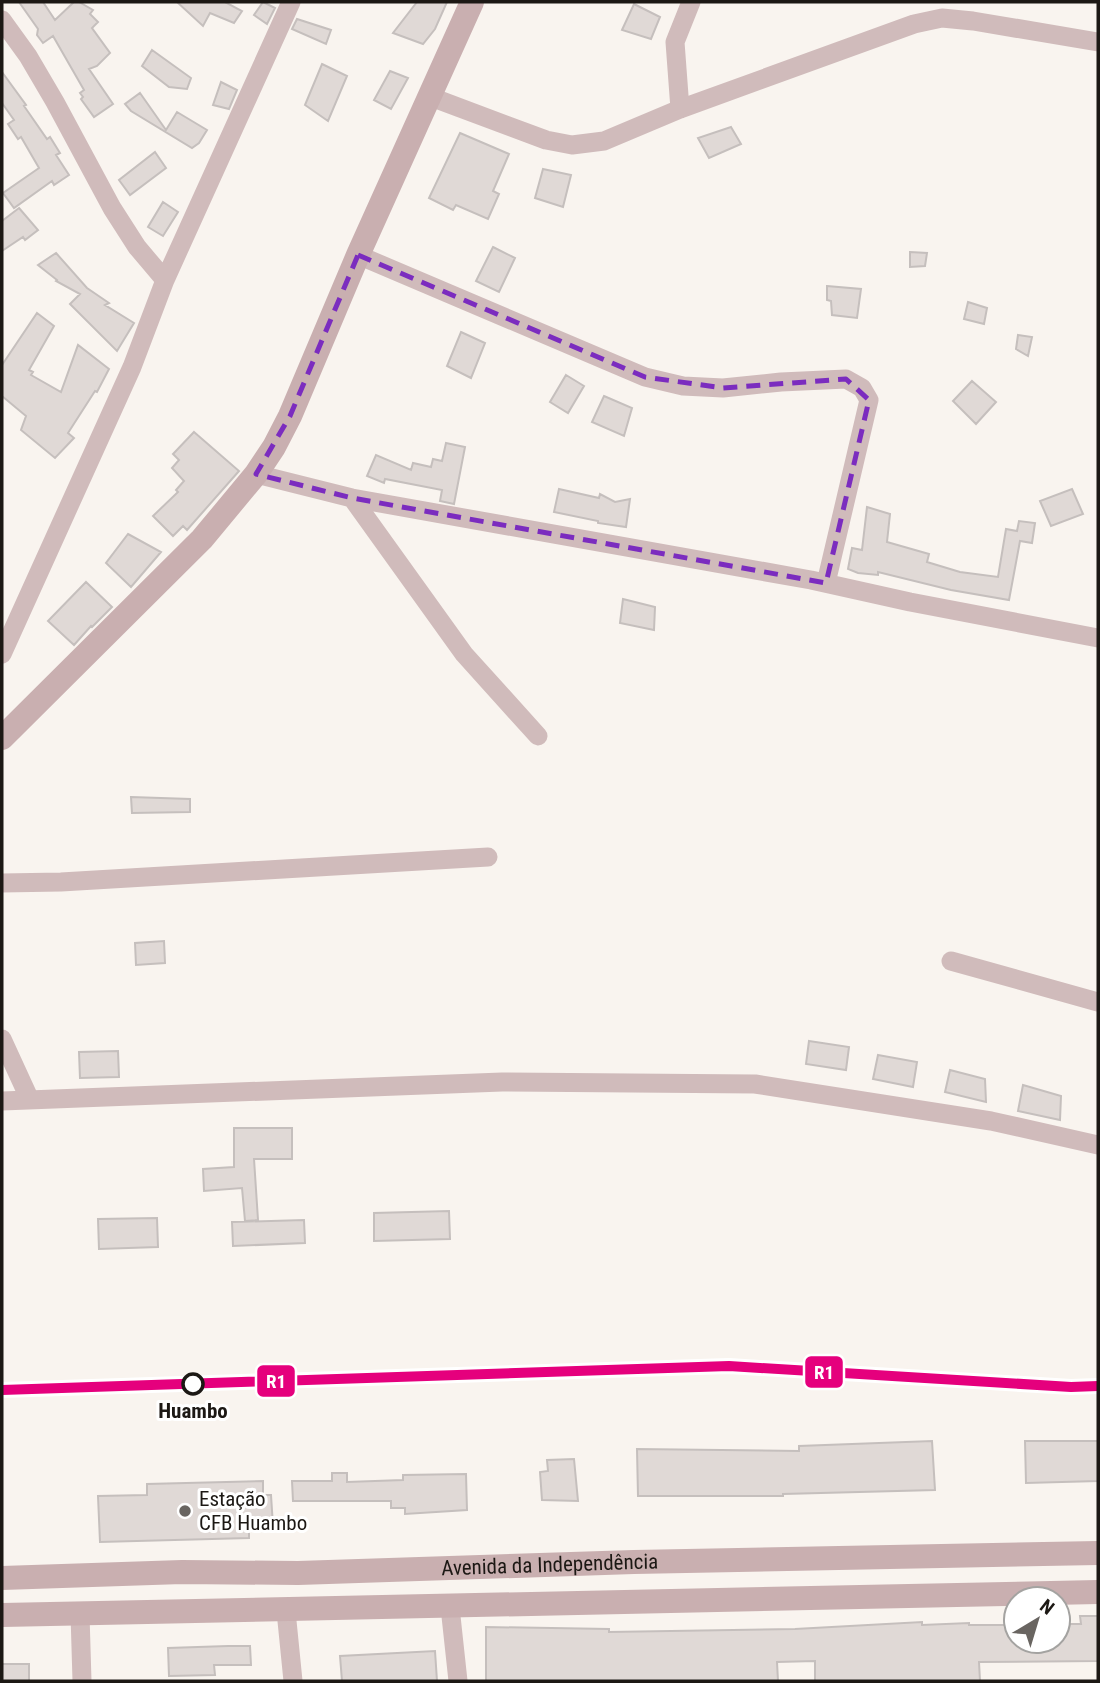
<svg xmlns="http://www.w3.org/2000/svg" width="1100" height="1683" viewBox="0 0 1100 1683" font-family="'Roboto Condensed',sans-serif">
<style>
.building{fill:#e0d9d6;stroke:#c5bfbd;stroke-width:2}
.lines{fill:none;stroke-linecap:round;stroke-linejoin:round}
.minor{stroke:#d0bbbb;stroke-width:19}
.major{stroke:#c9afb0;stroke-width:24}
.rail{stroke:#c1b5b4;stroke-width:5;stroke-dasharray:14 7;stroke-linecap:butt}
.rail-1-casing{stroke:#fff;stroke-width:16}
.rail-1{stroke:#e5007d;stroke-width:10}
.marked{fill:none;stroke:#7b2cbf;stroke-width:5;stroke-dasharray:14 9;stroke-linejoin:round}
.stop-dot{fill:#fff;stroke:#1c1814;stroke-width:3.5}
.poi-dot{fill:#696561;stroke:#fff;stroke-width:2.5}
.labels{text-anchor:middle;stroke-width:6;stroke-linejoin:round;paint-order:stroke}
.stop-label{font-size:21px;font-weight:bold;fill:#1c1814;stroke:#fff}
.poi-label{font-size:21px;fill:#1c1814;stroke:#fff;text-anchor:start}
.street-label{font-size:21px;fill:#1c1814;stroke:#fff}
.line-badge{stroke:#fff;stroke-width:2.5}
.badge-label{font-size:19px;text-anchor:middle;font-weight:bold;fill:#fff}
</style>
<rect width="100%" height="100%" fill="#f9f4ef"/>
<path class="building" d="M19,2h24l12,18 19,-18h5l14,8 -3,4 8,8 -6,6 18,25 -13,13 -8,3 24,35 -19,13 -13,-18 2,-2 -3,-4 4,-3 -31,-54 -10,7 -6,-8 1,-6z
M177,2h48l17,9 -8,12 -24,-10 -7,13z
M263,2l12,6 -8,16 -13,-9z
M417,2h30l-12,27 -12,15 -30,-11z
M634,4l26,13 -9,22 -29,-9z
M297,19l34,11 -5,14 -34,-15z
M152,50l39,28 -4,11 -18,-2 -27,-21z
M322,64l25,12 -19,45 -23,-16z
M390,71l18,7 -17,31 -17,-9z
M2,72l24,33 -2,1 23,33 3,-2 10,16 -4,2 13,20 -15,10 -2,-4 -38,27 -11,-15 36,-25 -18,-31 -3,2 -10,-15 6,-4 -12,-17z
M221,82l16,8 -8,19 -16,-4z
M140,93l26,37 11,-18 30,18 -8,13 -7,5 -61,-37 -6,-7z
M731,127l10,17 -32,14 -11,-20z
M460,133l49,21 -16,37 6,3 -11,25 -32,-14 -3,5 -24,-12z
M155,152l11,16 -36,27 -11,-15z
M543,169l28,6 -8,32 -28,-9z
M163,202l15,10 -15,24 -15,-9z
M19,208l19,22 -13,10 -2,-3 -21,14v-30z
M493,247l22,11 -16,34 -23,-11z
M910,252l17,1 -2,13 -15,1z
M56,253l31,35 22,15 -4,2 29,18 -17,28 -47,-47 10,-10 -24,-13 1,-1 -19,-15z
M827,286l34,3 -4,29 -25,-3 -1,-14 -4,-1z
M968,302l19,6 -3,16 -20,-5z
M37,313l17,13 -25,44 4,2 -2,3 30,17 17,-47 31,24 -12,23 -2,-1 -27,42 6,5 -19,20 -34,-28 5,-14 -24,-20v-31z
M461,332l24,11 -14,35 -24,-12z
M1018,335l14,2 -4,19 -12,-7z
M566,375l18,11 -16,27 -18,-11z
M972,381l24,21 -20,22 -23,-23z
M604,396l28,12 -8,28 -32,-14z
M194,432l45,39 -52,59 -4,-4 -10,10 -20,-20 25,-24 -2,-2 8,-9 -12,-13 7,-8 -6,-6z
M446,443l19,4 -11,57 -14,-3 2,-11 -57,-11 -1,4 -17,-7 9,-21 35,15 2,-7 18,4 2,-8 9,2z
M559,489l40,9 1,-4 15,8 15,-3 -4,28 -28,-4v-2l-44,-9z
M1072,489l11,25 -32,12 -11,-25z
M867,507l23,7 -3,28 42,12 -2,8 33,10 38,5 8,-48 11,2 2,-10 16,2 -3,20 -12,-2 -11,59 -58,-10 -73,-18v3l-20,-2 -10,-4 4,-21 10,2z
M128,534l33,18 -30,35 -25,-24z
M86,582l26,25 -20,20 -1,-1 -17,19 -26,-24z
M623,599l32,8 -1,23 -34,-7z
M131,797l59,2v13l-58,1z
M164,941l1,22 -29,2 -1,-22z
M809,1041l40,6 -3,23 -40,-6z
M118,1051l1,26 -39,1 -1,-26z
M878,1055l39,7 -4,25 -40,-8z
M950,1070l35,9 1,23 -41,-10z
M1023,1085l38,11 -1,24 -42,-9z
M234,1128h58v31h-38l4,61 -13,1 -3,-33 -38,3 -1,-22 31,-2z
M449,1211l1,28 -76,2v-28z
M157,1218l1,29 -59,2 -1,-30z
M304,1220l1,23 -72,3 -1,-24z
M932,1441l3,49 -152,4v2h-145l-1,-47 162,2v-5z
M1025,1441h73v40l-72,2z
M574,1459l4,42 -36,-1 -2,-28 8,-1 -1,-11z
M332,1473h15v9l56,-2v-5l63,-1 1,36 -62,4v-6h-14v-7h-98l-1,-20h40z
M263,1481v14h8l2,31 -24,1v11l-149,4 -2,-46 49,-1v-11z
M1080,1616h18v45l-119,1 1,19h-165v-20l-38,1 1,19h-292v-54l123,2v3l186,-3 127,-7v3l47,-2v2h47v16h42v-17h23z
M228,1646h22l1,19h-37l1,10 -46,1 -1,-28z
M435,1651l2,30h-95l-2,-25z
M2,1664h27v17h-27z"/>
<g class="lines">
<path class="minor" d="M2,20l26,36 27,46 57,106 25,39 28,33
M431,97l115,43 26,5 32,-4 76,-32 234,-85 28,-6 31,3 125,21
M680,109l-5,-67 16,-40
M358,255l287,122 38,9 40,2 58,-6 65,-3 16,9 7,12 -43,183
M256,474l96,24 459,82 99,22 188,36
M352,498l112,156 74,82
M2,654l130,-287 33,-87 126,-278
M2,883l59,-1 427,-25
M951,961l147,41
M2,1039l28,61
M2,1101l500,-19 253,2 236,37 107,24
M450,1607l8,74
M286,1611l7,70
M80,1614l2,67"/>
<g class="major">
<path d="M2,738l200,-199 54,-65 18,-27 16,-31 68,-161 114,-253"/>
<path id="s1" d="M2,1578l180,-6 116,1 336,-11 464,-9"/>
<path d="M2,1615l1096,-23"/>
</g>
<path class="rail" d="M2,1390l727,-24 342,21 27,-1"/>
<defs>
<path id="rail-1" d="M2,1390l727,-24 342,21 27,-1"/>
</defs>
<use href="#rail-1" class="rail-1-casing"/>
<use href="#rail-1" class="rail-1"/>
</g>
<path class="marked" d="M358,255l287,122 78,11 123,-9 23,21 -43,183 -474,-85 -96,-24 34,-58z"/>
<circle class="stop-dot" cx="193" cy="1384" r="10"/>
<circle class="poi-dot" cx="185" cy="1511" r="7"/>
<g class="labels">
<g class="stop-label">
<text x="193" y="1418">Huambo</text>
</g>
<g class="poi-label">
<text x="199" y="1506">Estação<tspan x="199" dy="24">CFB Huambo</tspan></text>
</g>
<g class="street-label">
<text dy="7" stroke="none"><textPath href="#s1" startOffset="548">Avenida da Independência</textPath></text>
</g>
</g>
<g class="line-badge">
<rect x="804" y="1355" width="40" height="34" rx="7" fill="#e5007d"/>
<rect x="256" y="1364" width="40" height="34" rx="7" fill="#e5007d"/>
</g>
<g class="badge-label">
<text x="824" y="1379">R1</text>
<text x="276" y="1388">R1</text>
</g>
<rect width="1100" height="1683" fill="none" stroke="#1c1814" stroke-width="7"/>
<g transform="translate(1037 1620) rotate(38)"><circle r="33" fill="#ffffff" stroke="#a4a3a1" stroke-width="2"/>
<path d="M0-5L12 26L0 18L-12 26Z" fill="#696561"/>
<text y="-10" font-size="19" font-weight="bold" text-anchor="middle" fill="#1c1814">N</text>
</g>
</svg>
